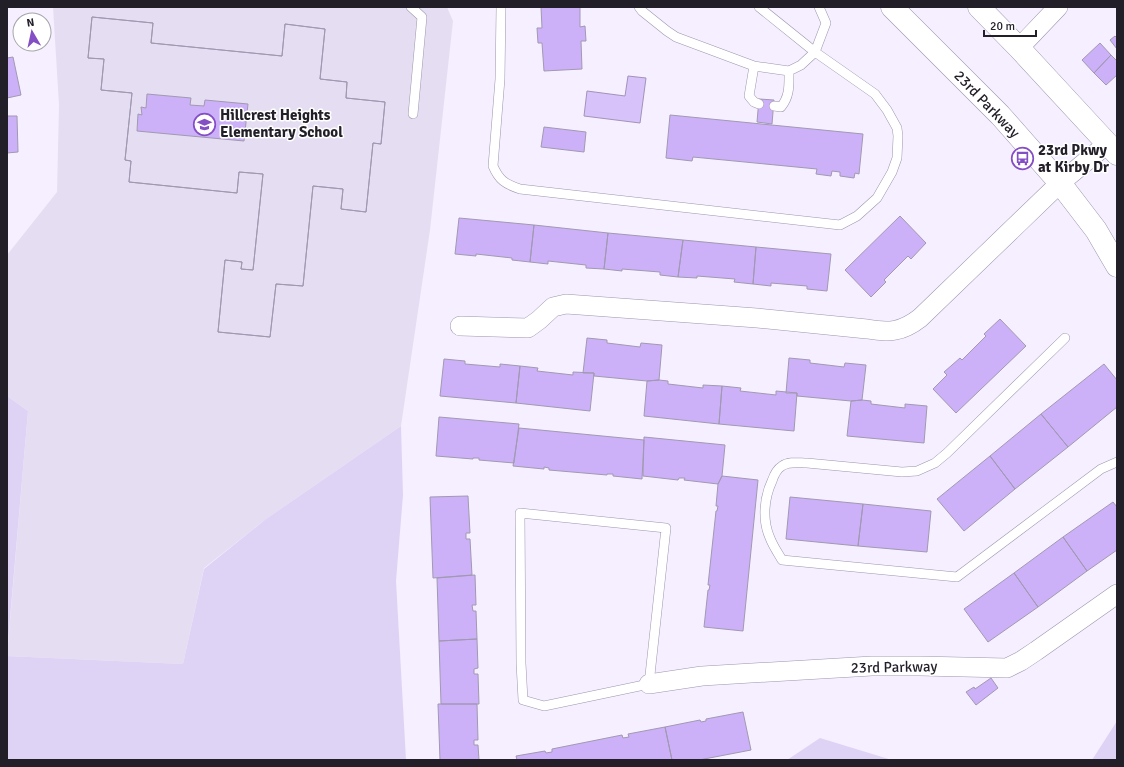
<svg xmlns="http://www.w3.org/2000/svg" width="1124" height="767" viewBox="0 0 1124 767" font-family="Signika,sans-serif">
<style>
.built{fill:#e5def2}
.green{fill:#dfd3f5}
.water{fill:#d7c3f9;stroke:#a192ba}
.building{fill:#ccb1f9;stroke:#a199b1;fill-rule:evenodd}
.lines{fill:none;stroke-linecap:round;stroke-linejoin:round}
.lane-casing{stroke:#9e95ad;stroke-width:10}
.street-casing{stroke:#9e95ad;stroke-width:20}
.secondary-casing{stroke:#9e95ad;stroke-width:23}
.lane{stroke:#fff;stroke-width:9}
.street{stroke:#fff;stroke-width:19}
.secondary{stroke:#fff;stroke-width:22}
.labels{text-anchor:middle;stroke-width:3;stroke-linejoin:round;paint-order:stroke}
.street-label{font-size:15px;fill:#231f28;stroke:#fff}
.poi-label{font-size:15px;font-weight:bold;fill:#231f28;stroke:#fff;text-anchor:start}
</style>
<rect width="100%" height="100%" fill="#f5efff"/>
<path class="built" d="M53,7h394l6,14 -23,209 -29,196 -135,93 -62,49 -21,96 -176,-8 21,-245 -21,-15v-141l50,-63 2,-87z"/>
<path class="green" d="M7,396l21,15 -21,242z
M401,426l2,69 -7,86 10,179h-399v-104l176,8 21,-95 62,-50z
M1117,721v39h-25z
M820,738l72,22h-105z"/>
<path class="water" d="M628,76l18,2 -6,45 -56,-7 3,-25 38,5z"/>
<path class="building" d="M541,7h39v20l5,-1 1,15h-5l1,28 -38,2 -2,-28h-4l-1,-15h5z
M92,17l61,6 -2,20 131,13 3,-32 40,5 -5,50 27,3 -1,16 39,4 -4,42 -8,-1 -7,69 -25,-3 2,-20 -30,-3 -10,100 -27,-2 -6,53 -52,-5 7,-72 17,2 -1,7 12,1 10,-96 -24,-2 -2,21 -108,-11 2,-21 -6,-1 7,-67 -31,-3 3,-31 -16,-1zM147,94l44,4 -1,7 14,1 1,-6 43,4 -4,37 -107,-10 1,-17 4,1 -1,-8 5,1z
M92,17l61,6 -2,20 131,13 3,-32 40,5 -5,50 27,3 -1,16 39,4 -4,42 -8,-1 -7,69 -25,-3 2,-20 -30,-3 -10,100 -27,-2 -6,53 -52,-5 7,-72 17,2 -1,7 12,1 10,-96 -24,-2 -2,21 -108,-11 2,-21 -6,-1 7,-67 -31,-3 3,-31 -16,-1z
M1115,36l2,2v11l-7,-9z
M1100,43l11,12 -17,18 -12,-13z
M1111,55l6,6v14l-11,10 -12,-12z
M13,57l8,38 -14,3v-40z
M759,99l15,1 -2,24 -15,-2z
M670,115l193,19 -4,40 -4,-1 -1,5 -14,-2v-4l-8,-1 -1,5 -15,-2 1,-5 -124,-12 -1,4 -26,-3z
M7,116h10l1,36 -11,1z
M544,127l42,5 -2,20 -43,-5z
M900,216l26,27 -15,16 -3,-3 -24,24 2,2 -15,15 -26,-27z
M459,218l75,7 -4,37 -18,-2v-2l-36,-4v2l-21,-2z
M534,225l74,8 -4,36 -18,-1v-3l-38,-4v3l-18,-2z
M608,233l75,7 -5,37 -18,-2v-3l-38,-3v2l-18,-2z
M683,240l73,7 -3,37 -19,-2 1,-3 -38,-3v2l-19,-1z
M756,247l75,7 -4,37 -20,-2v-3l-36,-3v3l-18,-2z
M1000,319l26,27 -70,67 -23,-24 14,-14 -3,-3 16,-14 2,2 24,-24 -2,-2z
M587,338l20,2v3l33,4 1,-4 21,2 -3,35 -12,1 -53,-5v-3h-11z
M789,358l21,2v3l34,4 1,-4 21,2 -4,35 -11,1 -54,-5v-3h-11z
M444,359l21,2v3l35,3v-3l20,2 -4,37 -76,-7z
M1104,364l13,16v27l-49,40 -27,-33z
M520,366l18,2 -1,3 36,4v-3l21,1 -4,38 -74,-8z
M659,380l9,1v3l35,4v-3l19,1 -3,38 -75,-8 3,-35z
M722,386l19,2 -1,3 36,4v-4l21,2 -3,38 -75,-7z
M862,400l9,1v3l34,4v-4l22,2 -3,37 -77,-7 4,-35z
M1041,414l27,33 -53,42 -25,-33z
M439,417l80,7 -5,39 -35,-3v-2h-6v1l-37,-3z
M519,428l125,12 -2,39 -29,-3v-2h-6v1l-58,-5v-2l-5,-1v2l-31,-3z
M644,437l81,8 -3,31 -4,8 -34,-4 1,-2h-6l-1,2 -35,-4z
M990,456l25,33 -51,42 -27,-32z
M722,476l36,4 -15,151 -39,-4 4,-37h1l1,-5h-2l8,-74h1l1,-5h-2l2,-22z
M468,496l2,37h-4v6h4l2,36 -39,3 -3,-81z
M790,497l73,7 -5,42 -72,-7z
M1113,502l4,5v43l-30,21 -24,-34z
M863,504l68,7 -4,41 -69,-6z
M1063,537l24,34 -49,36 -24,-34z
M1014,573l24,34 -50,35 -24,-33z
M475,575l1,30h-4l1,6h3l1,28 -38,2 -2,-63z
M477,639l1,29 -4,1v5h4l1,30h-38l-2,-63z
M991,678l7,10 -22,17 -10,-13 8,-5 1,2z
M438,704h39l1,36h-4v5h4l1,15h-39z
M743,712l8,38 -52,10h-27l-7,-33 35,-7 1,2 5,-1v-2z
M665,727l7,33h-155l-1,-4 29,-5 1,2 6,-1v-3l70,-14 1,3 6,-1 -1,-3z"/>
<g class="lines">
<defs>
<path id="lane" d="M411,7l11,10 -9,97
M501,7l-1,72 -7,87c6,14 12,18 27,23l320,36 17,-9 20,-18 15,-26 5,-14 1,-22 -1,-8 -10,-18 -12,-16 -60,-42 -14,13 -12,6 -35,-5 -78,-29 -9,-6 -25,-20 -3,-4
M759,7l56,45 11,-29 -7,-16
M754,66l-5,30 5,6 5,2
M774,106l7,1c9,-11 8,-22 8,-36
M1065,338l-118,115 -12,10 -18,8 -15,1 -95,-9c-8,0 -18,-2 -25,3 -5,3 -8,9 -10,15 -8,17 -10,39 -2,57 3,8 8,15 12,22l175,17 144,-108 16,-7
M520,513l146,15 -17,156 -105,22 -21,-6 -2,-37z"/>
<path id="street" d="M1019,48l39,-41
M460,326l68,2 11,-8 14,-13 13,-3 191,14 110,11c22,4 35,3 53,-11l140,-135 47,-39
M649,684l53,-8 170,-10h48l87,2 14,-7 15,-10 81,-57"/>
<path id="secondary" d="M892,7l108,108 60,68 36,47 21,36
M979,7l40,41 98,106"/>
</defs>
<use href="#lane" class="lane-casing"/>
<use href="#street" class="street-casing"/>
<use href="#secondary" class="secondary-casing"/>
<use href="#lane" class="lane"/>
<use href="#street" class="street"/>
<use href="#secondary" class="secondary"/>
</g>
<defs>
<symbol id="school-ring" viewBox="-11 -11 22 22"><circle r="9.5" fill="#fff" stroke="#844ec5" stroke-width="1.5"/><path d="M0-5L7-2L0 1L-7-2ZM-4 1L0 2.5L4 1V4Q0 6-4 4Z" fill="#844ec5"/></symbol>
<symbol id="bus-ring" viewBox="-11 -11 22 22"><circle r="9.5" fill="#fff" stroke="#844ec5" stroke-width="1.5"/><path d="M-5-6H5V4H4V6H2V4H-2V6H-4V4H-5ZM-3.5-4V0h7V-4ZM-3.5 1.2v1.5H-2V1.2ZM2 1.2v1.5H3.5V1.2Z" fill="#844ec5"/></symbol>
</defs>
<g fill-rule="evenodd">
<use href="#school-ring" x="192" y="112" width="25" height="25"/>
<use href="#bus-ring" x="1010" y="146" width="25" height="25"/>
</g>
<g class="labels">
<g class="street-label">
<text transform="translate(987 104) rotate(46)" y="5">23rd Parkway</text>
<text transform="translate(894 667) rotate(-1)" y="5">23rd Parkway</text>
</g>
<g class="poi-label">
<text x="220" y="120">Hillcrest Heights<tspan x="220" dy="17">Elementary School</tspan></text>
<text x="1038" y="155">23rd Pkwy<tspan x="1038" dy="17">at Kirby Dr</tspan></text>
</g>
</g>
<rect width="1124" height="767" fill="none" stroke="#231f28" stroke-width="16"/>
<g transform="translate(32 32) rotate(351)"><circle r="19" fill="#ffffff" stroke="#a7a5a9"/>
<path d="M0-3L7 15L0 10L-7 15Z" fill="#844ec5"/>
<text y="-6" font-size="11" font-weight="bold" text-anchor="middle" fill="#231f28">N</text>
</g>
<path d="M984 30v6h52v-6" fill="none" stroke="#231f28" stroke-width="2"/>
<text x="990" y="30" font-size="12" fill="#231f28" stroke="#ffffff" stroke-width="3" paint-order="stroke">20 m</text>
</svg>
